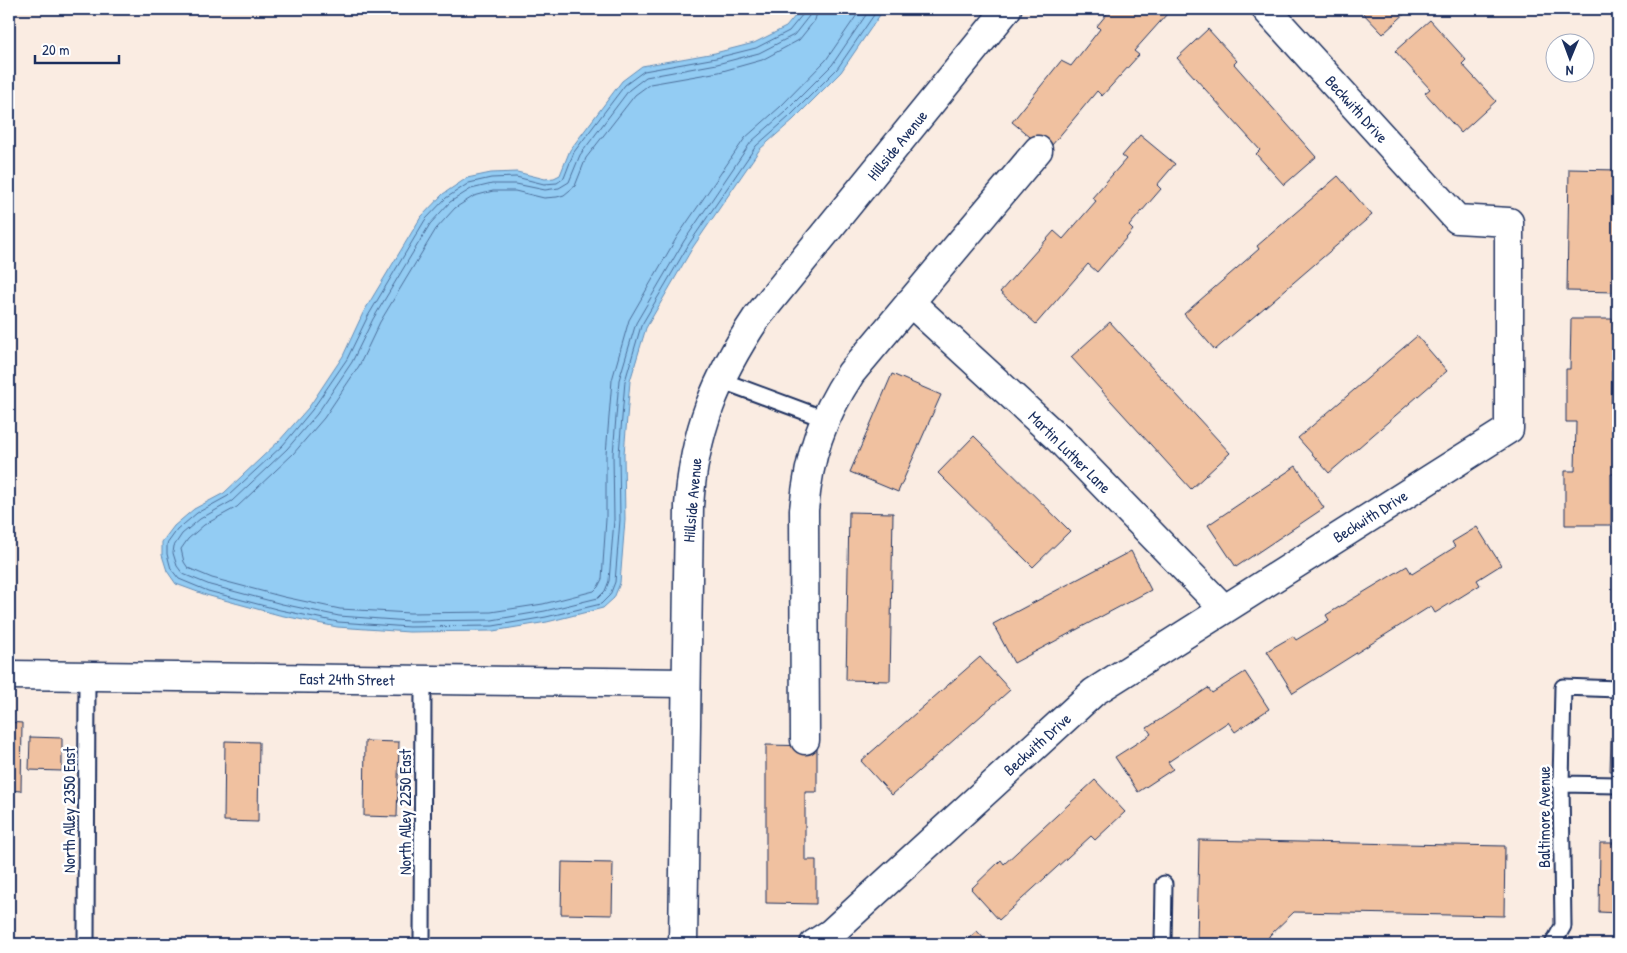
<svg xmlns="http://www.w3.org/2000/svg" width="1627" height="953" viewBox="0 0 1627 953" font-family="'Patrick Hand',sans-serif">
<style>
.water{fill:#93ccf3;stroke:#638db7}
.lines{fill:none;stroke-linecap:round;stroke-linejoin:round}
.shore{stroke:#4b6e9a;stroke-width:1}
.building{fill:#f0c1a0;stroke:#1b2f5e}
.lane-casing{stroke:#1b2f5e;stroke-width:19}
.street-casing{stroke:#1b2f5e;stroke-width:31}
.secondary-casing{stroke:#1b2f5e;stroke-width:31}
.lane{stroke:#fff;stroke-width:15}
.street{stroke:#fff;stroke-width:28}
.secondary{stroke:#fff;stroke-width:28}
.labels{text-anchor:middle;stroke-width:5;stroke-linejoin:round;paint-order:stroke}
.street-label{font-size:16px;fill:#1b2f5e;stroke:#fff}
</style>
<rect width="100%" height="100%" fill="#faece2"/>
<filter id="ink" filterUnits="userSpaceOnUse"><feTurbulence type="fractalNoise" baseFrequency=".02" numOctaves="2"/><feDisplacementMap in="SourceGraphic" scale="10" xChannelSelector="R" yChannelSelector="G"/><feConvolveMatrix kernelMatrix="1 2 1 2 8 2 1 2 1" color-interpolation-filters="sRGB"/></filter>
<g filter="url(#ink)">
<path class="water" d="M801,9h83l-43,63 -48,48 -33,29 -67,98 -47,81 -16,53 -6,73 1,66 -5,63 -6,15 -11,10 -56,14 -54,9 -84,1 -72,-5 -58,-12 -73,-20 -30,-11 -9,-13 -5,-16v-13l12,-16 20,-17 30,-16 55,-52 30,-34 34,-51 20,-43 58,-96 22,-23 24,-16 24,-5 26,-1 28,7 9,-1 6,-3 10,-25 52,-69 20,-15 73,-13 39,-10 32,-16z"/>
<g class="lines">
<path class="shore" d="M804,9l-1,5 -14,17 -33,17 -40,10 -72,13 -19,14 -51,67 -10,26 -7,5 -13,1 -28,-7 -25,1 -22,5 -23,15 -21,22 -57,96 -21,43 -35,51 -29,35 -55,51 -31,17 -20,17 -10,14v10l4,15 8,10 29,12 72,19 58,12 71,5 84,-1 53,-9 55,-13 9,-9 5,-13 5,-62 -1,-66 6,-73 16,-55 48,-82 67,-98 33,-29 48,-48 41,-60
M810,9l-1,7 -15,19 -35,18 -42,11 -71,13 -17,13 -49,65 -11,27 -10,6 -14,2 -29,-6h-24l-21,5 -21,13 -20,22 -57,95 -21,43 -35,52 -30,35 -55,52 -32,18 -18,15 -8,12 -1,7 4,13 6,8 27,11 72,19 57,12 70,5 83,-1 53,-9 53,-13 7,-7 4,-10 5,-61 -1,-66 6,-74 17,-57 48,-82 67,-99 34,-30 47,-47 38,-56
M818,9l-3,11 -16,20 -37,20 -43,12 -69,12 -15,11 -49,63 -11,28 -11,9 -7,2 -13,1 -29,-7h-22l-19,5 -19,12 -19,21 -56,93 -21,44 -35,52 -31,36 -56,53 -33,18 -16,14 -7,10 3,13 4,6 24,10 72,19 56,12 70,4 81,-1 52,-8 51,-13 4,-4 4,-8 4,-60v-65l6,-74 17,-60 48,-83 68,-99 35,-31 46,-47 35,-51"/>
</g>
<path class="building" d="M1111,9h52l-1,1 5,4 -33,37 5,4 -37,41 -5,-5 -50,60 -35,-29 49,-61 10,5 29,-37 -3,-3z
M1359,9h51l-27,25z
M1430,20l36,40 -4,4 34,37 -35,32 -36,-40 5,-4 -35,-38z
M1208,29l29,32 -3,3 82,93 -32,28 -28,-31 4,-4 -83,-92z
M1140,135l35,29 -18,21 4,4 -32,37 4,4 -36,42 -9,-8 -52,60 -36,-32 54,-61 9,8 33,-38 -4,-3 34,-39 -4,-3z
M1569,169l49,1v122l-51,-1z
M1338,176l34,39 -157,135 -31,-36 75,-65 -2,-3z
M1571,319h46v52h-5l-1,50h7v53h-7v51h-46v-54h10l1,-49h-10v-53h4z
M1110,322l120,131 -39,36 -120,-132z
M1417,336l30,35 -118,102 -31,-35z
M892,374l49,21 -43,97 -48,-20z
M974,436l96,95 -37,36 -95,-94z
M1296,466l28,42 -88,59 -28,-42z
M849,512l44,1 -3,168 -44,-1z
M1477,527l24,38 -24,15 3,5 -45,28 -4,-7 -138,87 -26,-42 26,-15 3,4 33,-20 -3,-5 81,-49 5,8 43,-27 -3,-5z
M1131,551l20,39 -137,73 -21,-39z
M980,657l30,33 -118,105 -31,-34z
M1245,672l24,37 -34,23 -7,-10 -60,40 5,7 -35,23 -23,-35 36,-23 -4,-6 61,-40 4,5z
M9,722l13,1 -1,68 -12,-1z
M30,737l32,1v33l-33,-1z
M1611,738h7v33h-8z
M225,741l34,1 -1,80 -34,-1z
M365,741l34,1 -2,75 -33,-1z
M766,745l51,1v46h-12v68h11v44l-50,-1z
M1095,780l30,32 -30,28 -4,-4 -92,84 -28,-31 30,-29 3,4z
M1199,840l306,6 -1,70 -210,-4 -25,24v8h-72z
M1600,843h18v70l-19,-1z
M562,862l51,1 -1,52 -51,-1z
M977,931l12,13h-27z"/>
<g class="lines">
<defs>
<path id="lane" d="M720,380l105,39
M1561,784l57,1
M86,944l1,-268
M422,944l1,-264
M1163,944l1,-60
M1553,944l10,-18 -2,-142 2,-97 55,2"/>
<path id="street" d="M910,302l149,137 165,170
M9,675l677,8
M805,740l-1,-230c5,-55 17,-91 47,-137l187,-223
M814,944l17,-11 263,-241 415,-263v-207l-52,-3 -191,-210"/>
<path id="secondary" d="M683,944l6,-438c5,-75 27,-128 68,-189l250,-308"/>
</defs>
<use href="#lane" class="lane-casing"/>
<use href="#street" class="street-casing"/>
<use href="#secondary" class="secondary-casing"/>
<use href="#lane" class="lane"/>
<use href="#street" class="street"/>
<use href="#secondary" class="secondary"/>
</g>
</g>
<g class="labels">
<g class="street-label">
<text transform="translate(1357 109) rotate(48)" y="6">Beckwith Drive</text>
<text transform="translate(897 145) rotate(-51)" y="6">Hillside Avenue</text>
<text transform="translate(1070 452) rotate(45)" y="6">Martin Luther Lane</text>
<text transform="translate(692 500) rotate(-85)" y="6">Hillside Avenue</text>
<text transform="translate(1370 516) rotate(-32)" y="6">Beckwith Drive</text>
<text transform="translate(347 679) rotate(1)" y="6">East 24th Street</text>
<text transform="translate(1037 744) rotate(-42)" y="6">Beckwith Drive</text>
<text transform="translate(69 810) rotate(-90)" y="6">North Alley 2350 East</text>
<text transform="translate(405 812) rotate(-90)" y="6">North Alley 2250 East</text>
<text transform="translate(1544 817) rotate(-90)" y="6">Baltimore Avenue</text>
</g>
</g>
<rect width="1627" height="953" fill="none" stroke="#fff" stroke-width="30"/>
<rect x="15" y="15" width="1597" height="923" fill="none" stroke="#1b2f5e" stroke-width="2" filter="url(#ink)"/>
<g transform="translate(1570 58) rotate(181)"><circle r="24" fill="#ffffff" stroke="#a4acbf"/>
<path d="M0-4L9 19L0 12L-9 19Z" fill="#1b2f5e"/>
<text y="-8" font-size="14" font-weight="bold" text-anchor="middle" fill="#1b2f5e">N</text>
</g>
<path d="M35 55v8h84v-8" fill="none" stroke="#1b2f5e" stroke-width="2.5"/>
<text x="42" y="55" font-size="15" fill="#1b2f5e" stroke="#ffffff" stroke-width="4" paint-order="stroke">20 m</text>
</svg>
